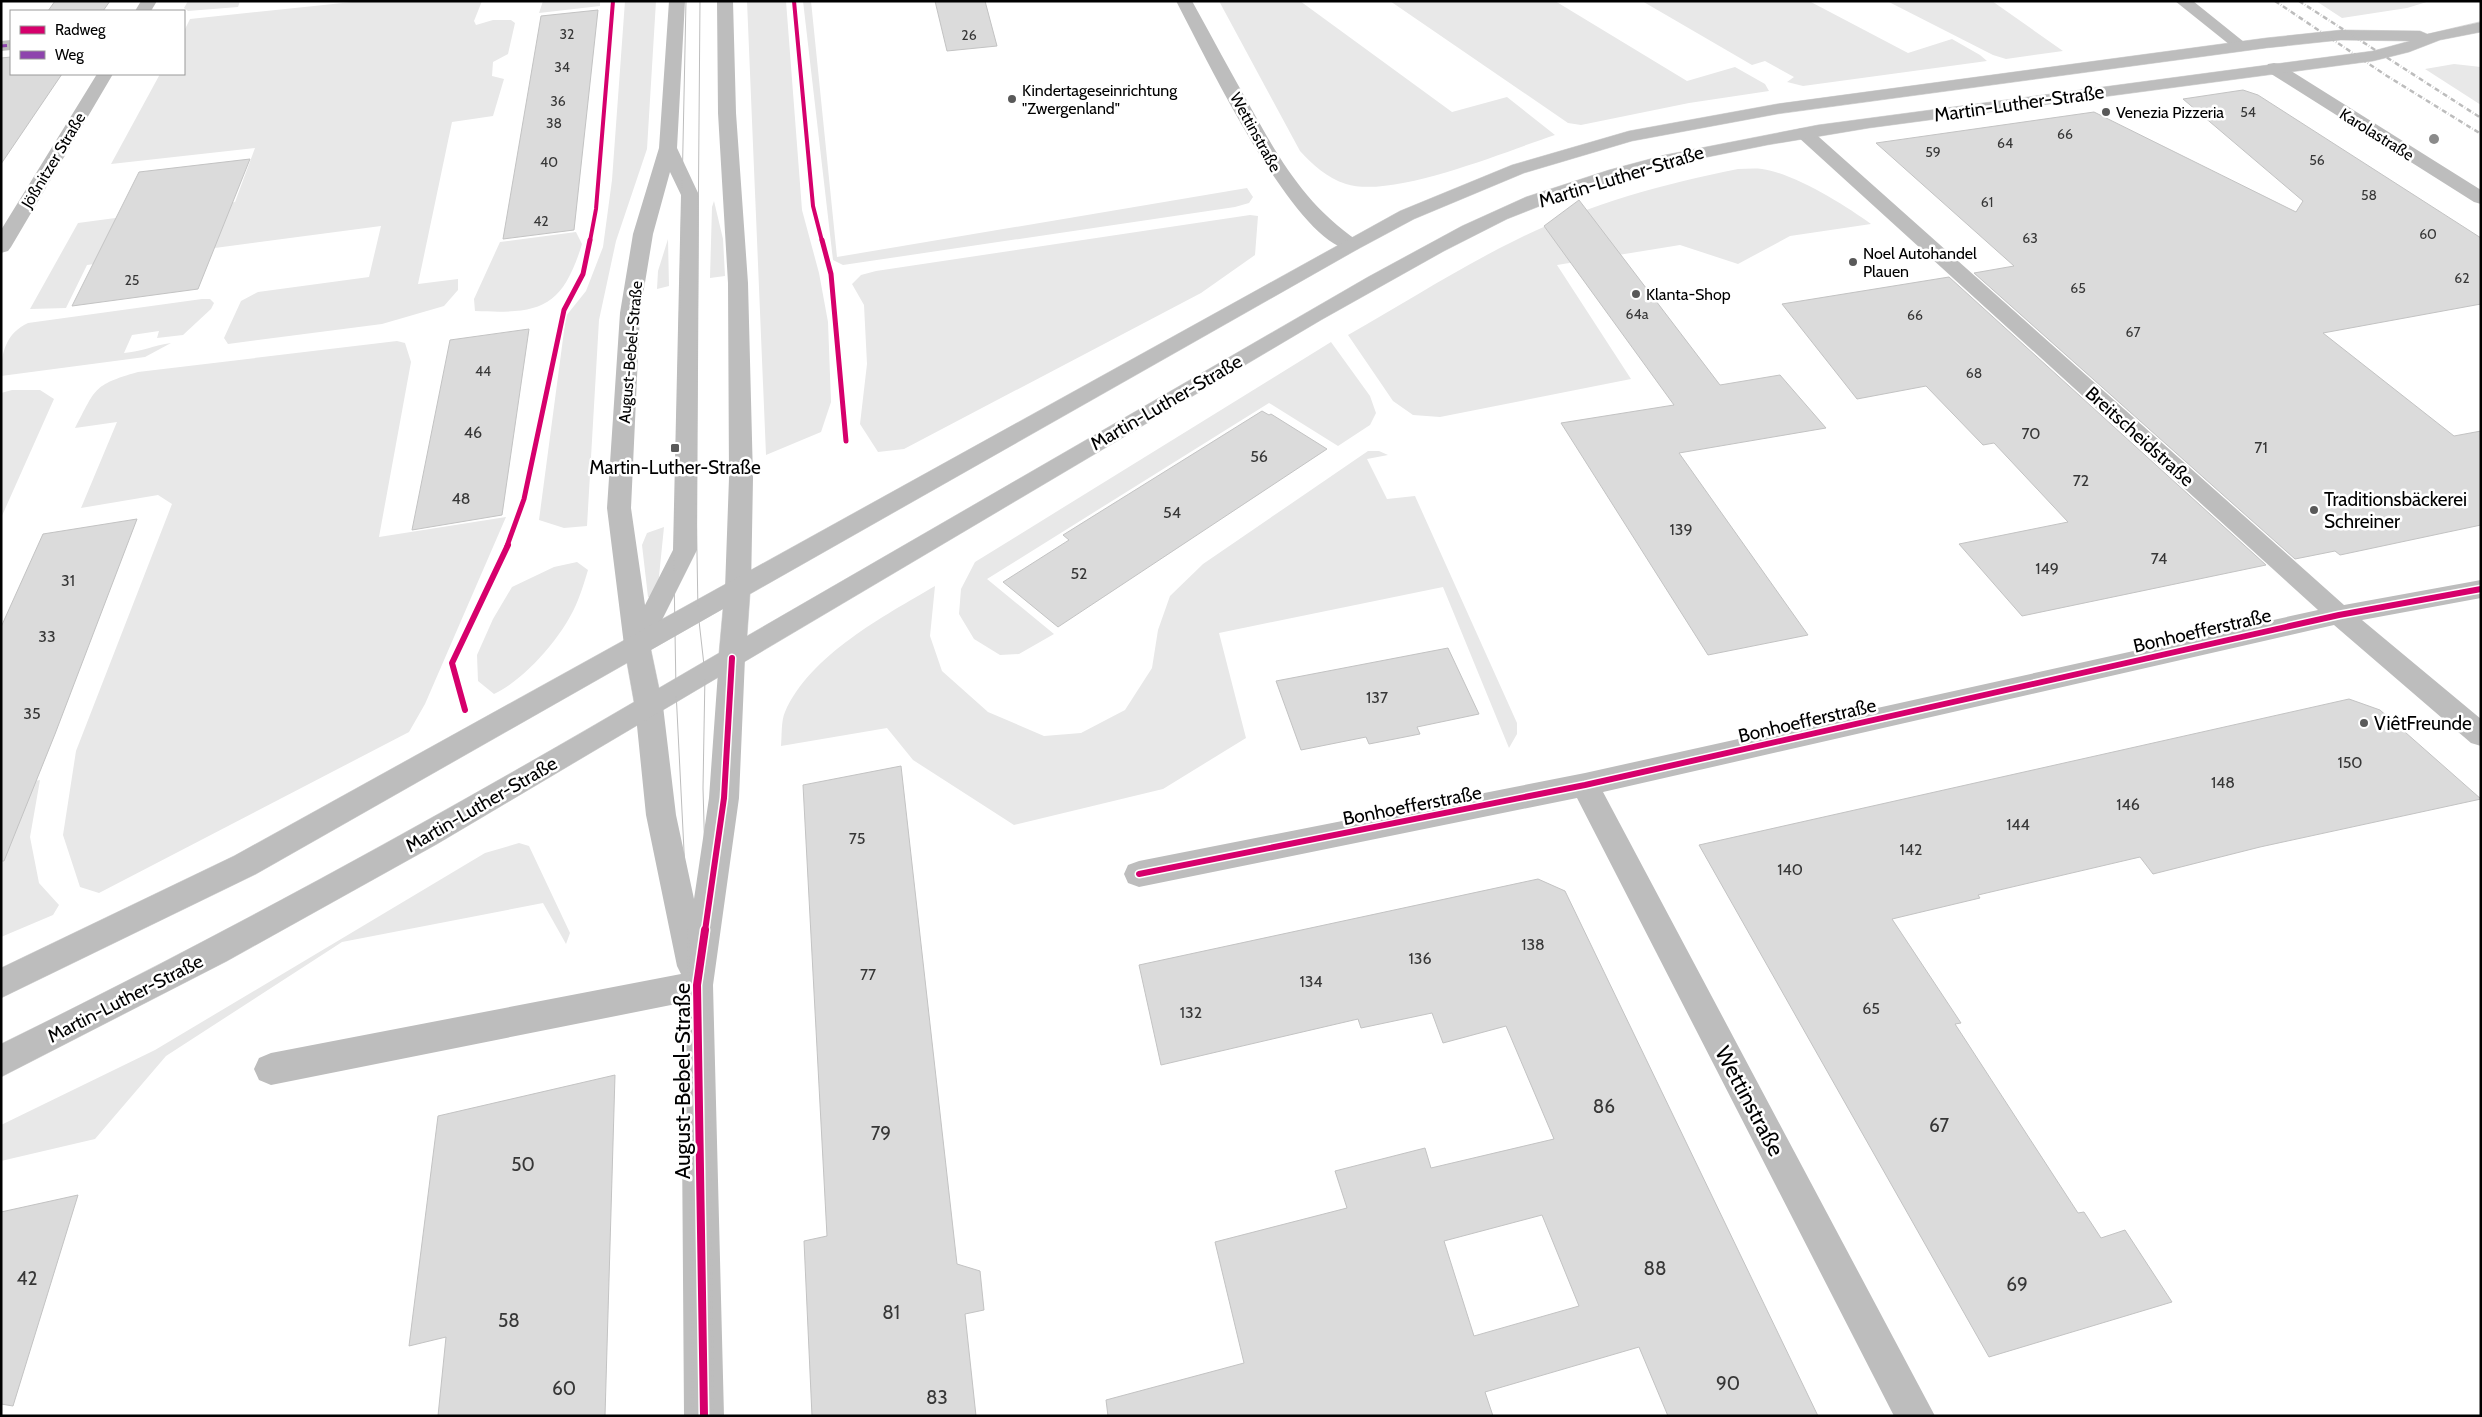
<svg xmlns="http://www.w3.org/2000/svg" width="2482" height="1417" viewBox="0 0 2482 1417" font-family="Cabin,sans-serif">
<style>
.green{fill:#e8e8e8}
.building{fill:#dbdbdb;stroke:#c3c3c3;fill-rule:evenodd}
.lines{fill:none;stroke-linecap:round;stroke-linejoin:round}
.major-casing{stroke:#dbdbdb;stroke-width:1}
.minor{fill:#bdbdbd;fill-rule:evenodd}
.major{fill:#bdbdbd;fill-rule:evenodd}
.tram-far1{stroke:#bdbdbd;stroke-width:1}
.tram{stroke:#bdbdbd;stroke-width:2}
.rail{stroke:#bdbdbd;stroke-width:2.5;stroke-dasharray:5 2 0.5 2;stroke-linecap:butt}
.quiet{stroke:#8e44ad;stroke-width:3;stroke-dasharray:6 3;stroke-linecap:butt}
.cycleway-far3-casing{stroke:#fff;stroke-width:5.5}
.cycleway-far2-casing{stroke:#fff;stroke-width:8}
.cycleway-far1-casing{stroke:#fff;stroke-width:9}
.cycleway-casing{stroke:#fff;stroke-width:11}
.cycleway-far3{stroke:#d6006c;stroke-width:4}
.cycleway-far2{stroke:#d6006c;stroke-width:5}
.cycleway-far1{stroke:#d6006c;stroke-width:6}
.cycleway{stroke:#d6006c;stroke-width:8}
.tree{fill:#8b8b8b}
.poi-dot{fill:#595959;stroke:#fff;stroke-width:2}
.labels{text-anchor:middle;stroke-width:5;stroke-linejoin:round;paint-order:stroke}
.far-number-label{font-size:14px;fill:#373737}
.far-poi-label{font-size:16px;fill:#000;stroke:#fff;text-anchor:start}
.far-street-label{font-size:16px;fill:#000;stroke:#fff}
.number-label{font-size:16px;fill:#373737}
.street-label{font-size:19px;fill:#000;stroke:#fff}
.poi-label{font-size:19px;fill:#000;stroke:#fff;text-anchor:start}
.near-number-label{font-size:19px;fill:#373737}
.near-street-label{font-size:22px;fill:#000;stroke:#fff}
</style>
<rect width="100%" height="100%" fill="#fff"/>
<path class="green" d="M188,1h52l-2,6 -50,4 -4,-3z
M362,1h120l-8,20 2,4 17,-5h18l4,3 -7,31 -15,8 -1,14 12,3 -11,37 -41,6 -34,162 40,-5v11l-14,16 -62,18 -154,20 -4,-6 17,-37 17,-9 111,-15 12,-51 -294,39 -21,43 -36,1 48,-86 157,-21 20,-54 -144,16 49,-90h24v-43l6,-12z
M543,1h57v5l-61,7z
M625,1h31l-9,148 -31,92 -17,79 -12,206 -23,2 -25,-8 27,-204 20,-25 17,-44 9,-67z
M747,1h39l16,209 17,63 9,49 3,80 -10,30 -55,23z
M803,1h8l26,256 410,-69 6,9 -4,6 -14,4 -392,58 -10,-5z
M1219,1h81l152,111 55,-15 48,38c-49,16 -162,64 -209,49 -19,-6 -33,-19 -46,-33z
M1390,1h165l132,80 48,-14 30,17 4,7 -80,12 -108,22 -13,-2z
M1642,1h167l99,52 44,-14 28,16 7,6 -184,25 -16,-4 7,-5 -29,-16 -13,4z
M1887,1h105l71,50 -57,8 -13,-4z
M2316,1h114l-23,7 -65,10z
M2454,64l27,3v38l-56,-36z
M1738,169c8,0 16,-1 24,0 31,4 83,36 109,55l-81,12 -52,28 -58,-19 -123,20 74,114 -191,38 -27,-2 -20,-14 -45,-66c55,-31 109,-66 166,-94 69,-35 148,-57 224,-72z
M714,201l9,38 2,37 -15,2 2,-71z
M1250,215l8,1 -3,39 -54,38 -297,156 -26,3 -18,-28 7,-60 -3,-59 -12,-21 9,-9 15,-4z
M576,232l6,12c-20,65 -42,70 -107,67l-1,-12 26,-57z
M668,239l1,47 -12,3 1,-18z
M202,299h8l4,4 -3,6 -28,26 -26,3 2,-7 -27,4 -8,18c16,-1 31,-8 47,-10l-26,14 -144,19c0,-23 5,-43 27,-53z
M397,341l8,2 6,19 -32,175 127,-20 -81,187 -16,28 -310,161 -19,-6 -17,-52 13,-84 96,-247 -14,-9 -77,13 36,-86 -42,6c21,-39 17,-43 63,-56z
M1331,342l39,54 6,17 -6,12 -32,21 -69,-43 -282,176 67,55 -35,20 -19,1 -26,-16 -15,-25 2,-25 14,-27z
M12,390h28l14,9 -53,119v-125z
M1368,451h11l9,4 -21,4 20,40 28,-3 102,227v11l-8,14 -66,-161 -224,46 27,105 -83,51 -149,36 -101,-65 -26,-32 -106,18c1,-11 0,-25 4,-34 25,-57 99,-96 150,-126l-5,50 12,35 46,41 56,24 37,-3 44,-23 27,-42 6,-38 12,-34 33,-32z
M664,527l-7,69 -5,3 -4,-2 -6,-52 5,-12z
M577,562l11,8c-3,10 -6,20 -10,30 -13,34 -52,79 -84,94l-16,-13 -1,-26 16,-36 19,-32 42,-20z
M40,780l-10,57 9,46 20,22 -6,10 -52,22v-150z
M519,843l10,3 41,87 -4,11 -23,-41 -201,39 -176,114 -71,83 -94,22v-36l154,-75 330,-197z"/>
<path class="building" d="M55,1h55l-7,10h-55z
M935,1h50l12,45 -50,5z
M598,10l-24,220 -71,9 38,-223z
M11,57v17h51l-61,90v-106z
M2243,90l15,5 223,143v66l-158,29 131,103 27,-5v94l-141,30 -5,-4 -40,8 -321,-286 40,-7 -138,-123 218,-31 202,100 7,-11 -120,-102z
M250,159l-52,130 -126,17 67,-134z
M1579,200l141,185 60,-10 46,53 -147,25 129,182 -100,20 -147,-232 113,-18 -130,-179z
M1949,277l317,288 -244,51 -63,-72 109,-22 -74,-79 -11,2 -57,-59 -69,13 -75,-95z
M529,329l-27,186 -90,15 38,-190z
M1262,411l7,4 2,-1 56,35 -269,178 -55,-45 66,-42 -6,-5z
M137,519l-82,215 -51,127h-3v-234l42,-93z
M1448,648l31,66 -62,13 3,7 -51,10 -3,-7 -65,13 -25,-69z
M2349,699l31,11 101,89 -221,48 -107,27 -13,-17 -162,38 2,3 -88,21 69,104 -6,1 123,189 6,-1 17,26 24,-8 47,72 -183,55 -290,-512z
M901,766l56,498 23,7 4,39 -19,4 11,102h-164l-8,-175 23,-5 -24,-451z
M1538,879l27,12 253,525h-150l-29,-69 -154,45 8,24h-385l-2,-16 138,-37 -29,-121 132,-34 -12,-37 90,-23 6,20 123,-29 -48,-113 -63,17 -11,-30 -71,15 -3,-9 -197,46 -22,-100zM1542,1215l37,91 -105,30 -30,-95z
M615,1075l-10,341h-167l8,-79 -37,9 29,-230z
M78,1195l-65,211 -12,-2v-192z"/>
<g class="lines">
<defs>
<path id="major" d="M2481,22v10l-41,8 -31,12 -36,9 -504,67 -102,17 -99,20 -95,28 -66,26 -63,32 -123,69 -884,524 -210,117 -226,116v-33c216,-106 426,-221 633,-342l-7,-39 -371,211 -255,124v-30l233,-112 1166,-645 112,-46 117,-34 148,-27 489,-66 75,-8 79,1 7,3zM2341,40l69,1 -37,10 -555,74 -153,30 -56,15 -83,27 -64,29 -94,51 -621,359 3,-42 608,-345 56,-30 110,-46 108,-32 145,-27 489,-66zM723,609l-4,44 -60,35 -8,-38z"/>
</defs>
<use href="#major" class="major-casing"/>
<path class="minor" d="M141,1h16l-6,10h-16z
M669,1h16l-8,147 22,47 -2,355 -51,102 -9,3 -9,-3 -4,-7 -17,-137 13,-195 13,-79 26,-86zM670,172l11,23 -8,355 -28,55 -14,-97 9,-195 13,-79z
M717,1h16l3,112 12,170 5,195 -2,111 -4,6 -9,3 -9,-3 -4,-6 4,-111 -1,-195 -10,-170z
M1176,1h16c20,36 39,72 59,107 30,54 55,97 107,133l3,4 -3,4c-56,14 -158,-204 -182,-248z
M2175,1h18l56,45 -8,5 -6,-2z
M11,40v10l-10,1v-10z
M2274,63l6,1 201,126v14l-7,-2 -206,-130 -2,-4 2,-4z
M97,74h16l-102,173 -3,4 -7,2v-23z
M1804,128l6,1 534,476 137,-25v18l-119,22 119,99v27l-10,-3 -137,-118 -731,167 332,624h-41l-317,-618 -438,89 -11,-4 -4,-9 4,-9 11,-4 446,-88 733,-163 -520,-473 -3,-4 3,-4z
M732,648l9,3 4,7 -6,140 -26,187 11,431h-40l-3,-413 -410,82 -12,-5 -5,-11 5,-11 12,-5 410,-79 -4,-8 -31,-151 -11,-109 4,-7 10,-4 10,4 4,7 13,109 18,84 15,-101 10,-140 4,-7z"/>
<use href="#major" class="major"/>
<path class="tram-far1" d="M686,1l-12,572 2,118 12,240
M700,1l-4,494 2,117 7,62 -2,114 4,143"/>
<path class="tram" d="M688,930l5,486
M707,930l6,486"/>
<path class="rail" d="M2275,1l112,75 94,58
M2299,1l182,117"/>
<path class="quiet" d="M1,46l10,-1"/>
<defs>
<path id="cycleway-far3" d="M794,1l19,205 9,35
M590,241l6,-32 17,-208"/>
<path id="cycleway-far2" d="M822,240l9,34 15,167
M507,546l17,-47 40,-189 19,-36 7,-34"/>
<path id="cycleway-far1" d="M465,710l-13,-47 56,-118
M1139,874l446,-89 754,-170 142,-26
M705,931l19,-133 8,-140"/>
<path id="cycleway" d="M704,1416l-7,-431 8,-55"/>
</defs>
<use href="#cycleway-far3" class="cycleway-far3-casing"/>
<use href="#cycleway-far2" class="cycleway-far2-casing"/>
<use href="#cycleway-far1" class="cycleway-far1-casing"/>
<use href="#cycleway" class="cycleway-casing"/>
<use href="#cycleway-far3" class="cycleway-far3"/>
<use href="#cycleway-far2" class="cycleway-far2"/>
<use href="#cycleway-far1" class="cycleway-far1"/>
<use href="#cycleway" class="cycleway"/>
</g>
<circle class="tree" cx="2434" cy="139" r="5"/>
<g class="poi-dot">
<circle cx="1012" cy="99" r="5"/>
<circle cx="2106" cy="112" r="5"/>
<circle cx="1853" cy="262" r="5"/>
<circle cx="1636" cy="294" r="5"/>
<rect x="670" y="443" width="10" height="10" rx="2.5"/>
<circle cx="2314" cy="510" r="5"/>
<circle cx="2364" cy="723" r="5"/>
</g>
<g class="labels">
<g class="far-number-label">
<text x="567" y="39">32</text>
<text x="969" y="40">26</text>
<text x="562" y="72">34</text>
<text x="558" y="106">36</text>
<text x="2248" y="117">54</text>
<text x="554" y="128">38</text>
<text x="2065" y="139">66</text>
<text x="2005" y="148">64</text>
<text x="1933" y="157">59</text>
<text x="2317" y="165">56</text>
<text x="549" y="167">40</text>
<text x="2369" y="200">58</text>
<text x="1987" y="207">61</text>
<text x="541" y="226">42</text>
<text x="2428" y="239">60</text>
<text x="2030" y="243">63</text>
<text x="2462" y="283">62</text>
<text x="132" y="285">25</text>
<text x="2078" y="293">65</text>
<text x="1637" y="319">64a</text>
<text x="1915" y="320">66</text>
<text x="2133" y="337">67</text>
<text x="483" y="376">44</text>
<text x="1974" y="378">68</text>
</g>
<g class="far-poi-label">
<text x="1022" y="96">Kindertageseinrichtung<tspan x="1022" dy="18">"Zwergenland"</tspan></text>
<text x="2116" y="118">Venezia Pizzeria</text>
<text x="1863" y="259">Noel Autohandel<tspan x="1863" dy="18">Plauen</tspan></text>
<text x="1646" y="300">Klanta-Shop</text>
</g>
<g class="far-street-label">
<text transform="translate(1256 132) rotate(61)" y="6">Wettinstraße</text>
<text transform="translate(2377 134) rotate(32)" y="6">Karolastraße</text>
<text transform="translate(53 160) rotate(-59)" y="6">Jößnitzer Straße</text>
<text transform="translate(630 352) rotate(-85)" y="6">August-Bebel-Straße</text>
</g>
<g class="number-label">
<text x="473" y="438">46</text>
<text x="2031" y="439">70</text>
<text x="2261" y="453">71</text>
<text x="1259" y="462">56</text>
<text x="2081" y="486">72</text>
<text x="461" y="504">48</text>
<text x="1172" y="518">54</text>
<text x="1681" y="535">139</text>
<text x="2159" y="564">74</text>
<text x="2047" y="574">149</text>
<text x="1079" y="579">52</text>
<text x="68" y="586">31</text>
<text x="47" y="642">33</text>
<text x="1377" y="703">137</text>
<text x="32" y="719">35</text>
<text x="2350" y="768">150</text>
<text x="2223" y="788">148</text>
<text x="2128" y="810">146</text>
<text x="2018" y="830">144</text>
<text x="857" y="844">75</text>
<text x="1911" y="855">142</text>
<text x="1790" y="875">140</text>
<text x="1533" y="950">138</text>
<text x="1420" y="964">136</text>
<text x="868" y="980">77</text>
<text x="1311" y="987">134</text>
<text x="1871" y="1014">65</text>
<text x="1191" y="1018">132</text>
</g>
<g class="street-label">
<text transform="translate(2019 103) rotate(-8)" y="7">Martin-Luther-Straße</text>
<text transform="translate(1621 176) rotate(-17)" y="7">Martin-Luther-Straße</text>
<text transform="translate(1166 402) rotate(-30)" y="7">Martin-Luther-Straße</text>
<text transform="translate(2140 436) rotate(42)" y="7">Breitscheidstraße</text>
<text transform="translate(2202 630) rotate(-13)" y="7">Bonhoefferstraße</text>
<text transform="translate(1807 720) rotate(-13)" y="7">Bonhoefferstraße</text>
<text transform="translate(481 804) rotate(-30)" y="7">Martin-Luther-Straße</text>
<text transform="translate(1412 805) rotate(-11)" y="7">Bonhoefferstraße</text>
<text transform="translate(125 998) rotate(-27)" y="7">Martin-Luther-Straße</text>
</g>
<g class="poi-label">
<text x="675" y="474" text-anchor="middle">Martin-Luther-Straße</text>
<text x="2324" y="506">Traditionsbäckerei<tspan x="2324" dy="22">Schreiner</tspan></text>
<text x="2374" y="730">ViêtFreunde</text>
</g>
<g class="near-number-label">
<text x="1604" y="1113">86</text>
<text x="1939" y="1132">67</text>
<text x="881" y="1140">79</text>
<text x="523" y="1171">50</text>
<text x="1655" y="1275">88</text>
<text x="27" y="1285">42</text>
<text x="2017" y="1291">69</text>
<text x="891" y="1319">81</text>
<text x="509" y="1327">58</text>
<text x="1728" y="1390">90</text>
<text x="564" y="1395">60</text>
<text x="937" y="1404">83</text>
</g>
<g class="near-street-label">
<text transform="translate(682 1081) rotate(-90)" y="8">August-Bebel-Straße</text>
<text transform="translate(1750 1101) rotate(62)" y="8">Wettinstraße</text>
</g>
</g>
<rect width="2482" height="1417" fill="none" stroke="#000000" stroke-width="5"/>
<rect x="10" y="10" width="175" height="65" fill="#ffffff" stroke="#999999"/>
<rect x="20" y="26" width="25" height="8" fill="#d6006c" stroke="#999999"/>
<text x="55" y="35" font-size="15" fill="#000000">Radweg</text>
<rect x="20" y="51" width="25" height="8" fill="#8e44ad" stroke="#999999"/>
<text x="55" y="60" font-size="15" fill="#000000">Weg</text>
</svg>
